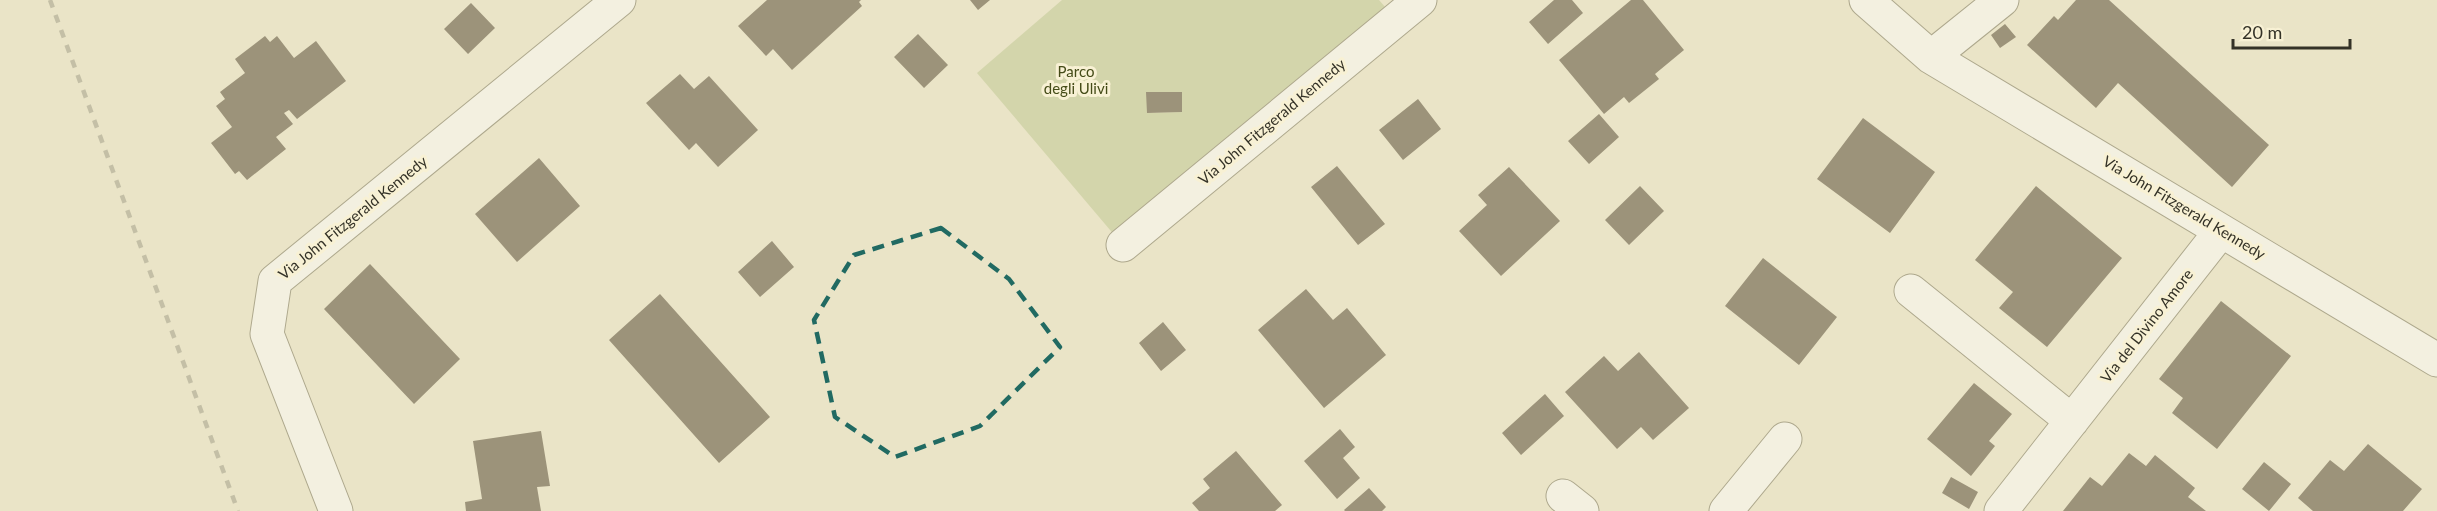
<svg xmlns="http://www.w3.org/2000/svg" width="2437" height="511" viewBox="0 0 2437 511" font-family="Lato,sans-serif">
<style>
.green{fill:#b9c38b;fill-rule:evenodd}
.building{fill:#3f311d}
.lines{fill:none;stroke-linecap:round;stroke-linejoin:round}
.minor-casing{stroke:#666047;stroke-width:35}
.minor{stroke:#fff;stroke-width:33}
.rail{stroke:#97937e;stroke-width:4.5;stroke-dasharray:8 8;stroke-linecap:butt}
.marked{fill:none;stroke:#216a62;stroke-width:4.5;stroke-dasharray:12 8;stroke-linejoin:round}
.labels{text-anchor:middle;stroke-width:6;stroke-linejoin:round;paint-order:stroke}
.park-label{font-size:15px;fill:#454c18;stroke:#f8f1d4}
.street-label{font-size:15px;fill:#343227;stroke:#f8f1d4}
</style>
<rect width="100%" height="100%" fill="#eae4c7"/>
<path class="green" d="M1062,0h317l7,8 -270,229 -139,-164zM1147,92h35v20l-35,1z"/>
<path class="building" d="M767,0h94l-2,2 3,4 -70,64 -19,-21 -7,7 -28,-30z
M970,0h20l-12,10z
M1554,0h18l11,13 -35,31 -19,-22z
M1631,0h12l41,50 -29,24 4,5 -30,24 -5,-6 -20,17 -45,-54z
M2076,0h33l160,145 -37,42 -114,-104 -22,25 -69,-63 27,-29 4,4z
M471,3l24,25 -27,26 -24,-25z
M2005,24l11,13 -16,11 -9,-13z
M918,34l30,31 -24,23 -30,-31z
M265,36l5,6 7,-6 17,22 22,-17 30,40 -49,38 -8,-9 -5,3 9,11 -17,13 10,12 -39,31 -8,-9 -4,3 -24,-31 21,-16 -16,-21 9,-7 -5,-7 25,-19 -10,-14z
M680,74l14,15 15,-13 49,54 -40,37 -22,-24 -7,7 -43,-47z
M1146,92h36v20l-35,1z
M1418,99l23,30 -38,31 -24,-30z
M1599,114l20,23 -30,27 -21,-23z
M1863,118l72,54 -45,61 -73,-54z
M539,158l41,48 -63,56 -42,-48z
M1337,166l48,58 -27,21 -47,-58z
M1509,167l51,54 -59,55 -42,-45 28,-26 -9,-10z
M1640,186l24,25 -35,34 -24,-25z
M2036,186l86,72 -75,89 -48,-39 14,-16 -38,-32z
M772,241l22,26 -34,30 -22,-25z
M1763,258l74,59 -38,48 -74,-59z
M370,264l90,95 -46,45 -90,-95z
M1306,289l27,31 14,-12 39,47 -62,53 -66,-78z
M660,294l110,123 -51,46 -110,-123z
M2221,301l70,55 -74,93 -45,-36 11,-15 -24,-19z
M1163,322l23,28 -25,21 -22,-28z
M1639,352l50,56 -36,32 -12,-13 -24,22 -52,-57 39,-36 14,15z
M1974,383l38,31 -23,27 6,5 -24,30 -44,-37z
M1545,394l19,22 -43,39 -19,-22z
M1340,429l15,18 -12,11 17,20 -23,21 -33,-38z
M541,431l9,55 -13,1 4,24h-75l-1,-9 17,-3 -9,-58z
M2368,444l54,45 -19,22h-90l-15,-13 32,-38 14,11z
M1236,451l46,54 -7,6h-76l-7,-8 18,-15 -7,-9z
M2129,453l17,13 9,-11 40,33 -7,9 18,14h-143l27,-34 12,9z
M2264,462l27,22 -22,27 -27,-22z
M1951,477l27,15 -9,17 -27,-16z
M1369,488l17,19 -4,4h-37l-1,-1z"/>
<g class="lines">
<defs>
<path id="minor" d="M1866,0l65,57 506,303
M1931,57l71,-57
M1123,245l297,-245
M1911,291l161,130
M1563,496l19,15
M336,511l-69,-177 8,-53 344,-281
M1726,511l59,-72
M2001,511l220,-280"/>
</defs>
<use href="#minor" class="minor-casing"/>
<use href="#minor" class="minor"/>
<path class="rail" d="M50,0l188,511"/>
</g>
<path d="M0 0H2437V511H0ZM941,228l68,51 51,68 -80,79 -85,31 -60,-40 -21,-97 40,-65z" fill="#eae4c7" fill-opacity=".55" fill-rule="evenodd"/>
<path class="marked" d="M941,228l68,51 51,68 -80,79 -85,31 -60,-40 -21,-97 40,-65z"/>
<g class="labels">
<g class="park-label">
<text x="1076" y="77">Parco<tspan x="1076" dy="17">degli Ulivi</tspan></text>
</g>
<g class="street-label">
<text transform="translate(1272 122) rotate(-40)" y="5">Via John Fitzgerald Kennedy</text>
<text transform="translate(2184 208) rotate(31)" y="5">Via John Fitzgerald Kennedy</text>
<text transform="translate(353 218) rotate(-39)" y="5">Via John Fitzgerald Kennedy</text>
<text transform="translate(2147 326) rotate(-52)" y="5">Via del Divino Amore</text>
</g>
</g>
<path d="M2233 39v9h117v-9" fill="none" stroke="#343227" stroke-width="3"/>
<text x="2242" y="39" font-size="18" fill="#343227" stroke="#f8f1d4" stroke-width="4.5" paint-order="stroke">20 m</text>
</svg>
